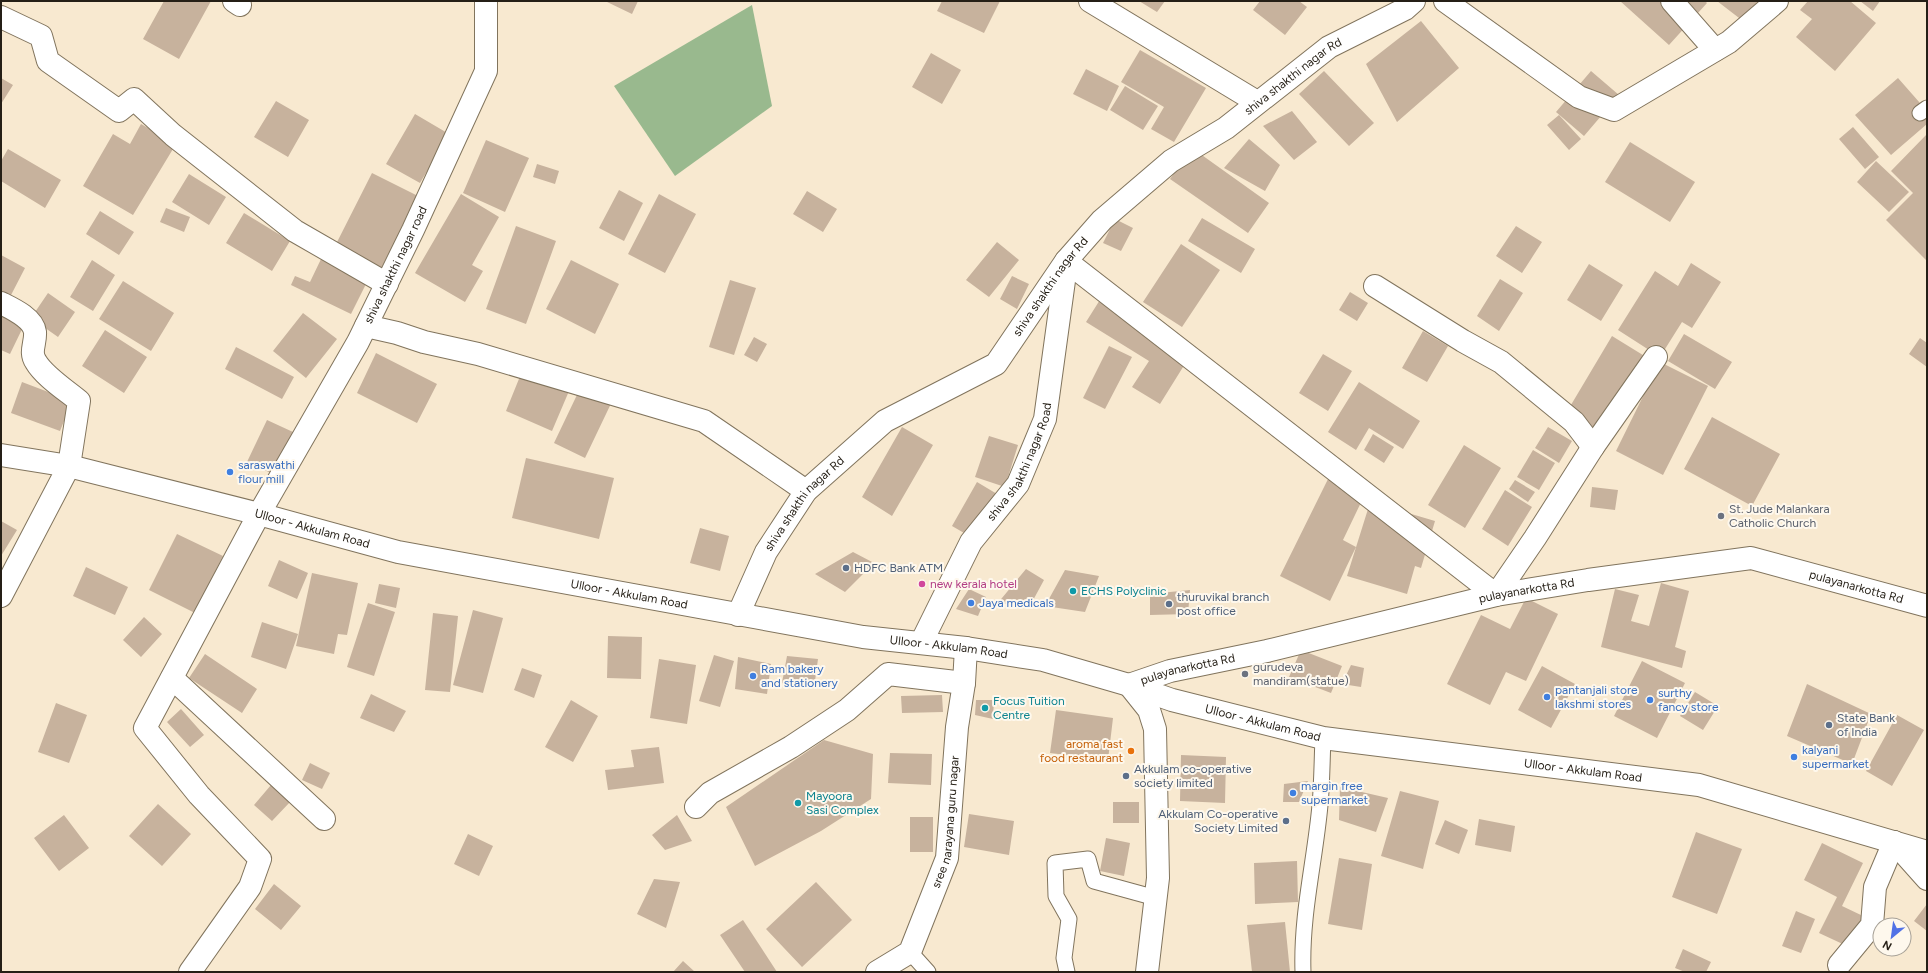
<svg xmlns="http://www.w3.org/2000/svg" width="1928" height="973" viewBox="0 0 1928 973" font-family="Figtree,sans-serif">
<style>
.forest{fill:#99b98e}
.building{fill:#c7b29d}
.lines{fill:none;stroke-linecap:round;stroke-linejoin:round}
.service-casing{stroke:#81745d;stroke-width:17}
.minor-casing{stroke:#81745d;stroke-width:24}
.tertiary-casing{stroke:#81745d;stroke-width:24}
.secondary-casing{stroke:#81745d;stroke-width:24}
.service{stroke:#fff;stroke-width:15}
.minor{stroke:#fff;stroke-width:22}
.tertiary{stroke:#fff;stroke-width:22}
.secondary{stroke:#fff;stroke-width:22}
.shop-dot{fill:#3f7fe0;stroke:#fef8ed;stroke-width:1.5}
.worship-dot{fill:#6b7280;stroke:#fef8ed;stroke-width:1.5}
.service-dot{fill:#5c6f8a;stroke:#fef8ed;stroke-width:1.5}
.hotel-dot{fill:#d1479c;stroke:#fef8ed;stroke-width:1.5}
.culture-dot{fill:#0f9aa8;stroke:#fef8ed;stroke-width:1.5}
.food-dot{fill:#e8710a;stroke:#fef8ed;stroke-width:1.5}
.labels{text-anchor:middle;stroke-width:4;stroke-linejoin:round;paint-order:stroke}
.street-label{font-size:12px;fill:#251f16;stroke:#fef8ed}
.shop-label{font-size:12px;fill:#366cbe;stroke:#fef8ed;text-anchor:start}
.worship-label{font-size:12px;fill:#5b616d;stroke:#fef8ed;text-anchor:start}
.service-label{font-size:12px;fill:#4e5e75;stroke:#fef8ed;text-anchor:start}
.hotel-label{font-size:12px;fill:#b23c85;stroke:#fef8ed;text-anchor:start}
.culture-label{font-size:12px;fill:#0d838f;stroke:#fef8ed;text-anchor:start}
.food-label{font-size:12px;fill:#c56008;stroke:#fef8ed;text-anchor:end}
</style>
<rect width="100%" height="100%" fill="#f8e9d0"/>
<path class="forest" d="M752,5l20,101 -97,70 -61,-90z"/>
<path class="building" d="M164,1h47l-32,58 -36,-20z
M605,1h33l-6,13z
M942,1h58l-16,32 -47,-22z
M1139,1h26l-8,11z
M1260,1h39l8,6 -22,28 -32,-25z
M1620,1h85l2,2 -38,42z
M1717,1h41l-15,20z
M1808,1h42l26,22 -41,48 -39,-34 16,-18 -12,-9z
M1860,1h20l-7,10z
M1421,21l38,47 -62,54 -31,-58z
M1140,50l66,38 -32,54 -23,-13 13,-22 -43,-25z
M931,53l30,17 -19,34 -30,-17z
M1086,69l33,17 -12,25 -34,-17z
M1324,71l50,52 -25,23 -50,-52z
M1591,71l28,24 -35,41 -28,-24z
M1,78l12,7 -12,19z
M1898,78l29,33v13l-36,31 -36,-40z
M1125,86l33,20 -15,24 -33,-20z
M276,101l33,19 -21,37 -34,-20z
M1292,111l25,31 -23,18 -31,-34z
M415,114l34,20 -29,49 -34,-19z
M1559,115l22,24 -12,11 -22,-25z
M141,124l35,20 -43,71 -50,-29 30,-52 17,10z
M1853,127l26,30 -14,12 -26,-30z
M1927,134v127l-41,-41 27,-27 -22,-22z
M1249,139l31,26 -15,26 -41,-23z
M486,140l43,18 -24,54 -42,-19z
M1630,142l65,40 -25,40 -65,-40z
M1192,148l77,55 -21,30 -78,-54z
M8,149l53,31 -16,28 -44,-27v-20z
M1876,161l33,31 -20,20 -32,-30z
M537,164l22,7 -4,13 -22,-7z
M372,173l46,23 -42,82 -45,-24z
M189,174l37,23 -17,28 -37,-23z
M619,190l24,13 -19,38 -25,-13z
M807,191l30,18 -14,23 -30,-18z
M461,194l38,23 -27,48 11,6 -18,31 -50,-29z
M659,194l37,20 -31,59 -37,-19z
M166,208l24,9 -6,15 -24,-10z
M100,211l34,21 -15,23 -33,-21z
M244,213l46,28 -18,30 -46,-28z
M1202,218l53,31 -14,24 -53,-32z
M1115,219l18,9 -12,23 -18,-8z
M516,226l40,15 -30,83 -40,-15z
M1516,226l26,16 -20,31 -26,-17z
M997,242l22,18 -30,37 -23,-17z
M1181,244l39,26 -38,57 -39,-25z
M1,255l24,13 -15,29 -9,-5z
M322,257l46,23 -17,34 -60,-29 4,-9 15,6z
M92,260l23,15 -22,36 -23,-14z
M571,260l48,24 -24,50 -49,-25z
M1691,263l30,19 -29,46 -10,-6 -22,35 -42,-27 37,-59 23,15z
M1589,264l34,21 -22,36 -34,-21z
M1012,276l17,8 -12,25 -17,-10z
M1500,279l23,14 -24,38 -22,-15z
M730,280l26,8 -22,67 -25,-8z
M123,281l51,32 -23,38 -52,-32z
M1350,292l18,11 -11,18 -18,-11z
M48,293l27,19 -17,25 -27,-19z
M1103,295l90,56 -33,53 -28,-17 17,-26 -63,-39z
M1,311l24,12 -15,31 -9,-4z
M303,313l34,26 -31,39 -33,-27z
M105,330l42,27 -23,36 -42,-27z
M1423,331l25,15 -21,36 -25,-14z
M1684,334l48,28 -17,27 -47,-28z
M1612,336l39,24 -47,78 -39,-23z
M754,337l13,7 -10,18 -13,-7z
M1920,338l7,5v24l-18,-13z
M1109,346l23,11 -27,52 -22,-11z
M236,347l58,30 -12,22 -57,-30z
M376,353l61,31 -20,39 -60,-30z
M1323,354l29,17 -24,40 -29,-18z
M1660,362l48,24 -45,89 -47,-24z
M525,364l47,20 -20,47 -46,-20z
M586,376l31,15 -32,67 -31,-15z
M22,382l50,19 -12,30 -49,-18z
M1359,382l61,39 -17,28 -34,-21 -13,22 -28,-18z
M1712,417l68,37 -28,52 -68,-37z
M267,420l39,18 -20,42 -39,-18z
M902,427l31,18 -41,71 -30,-19z
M1548,427l24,14 -13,22 -24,-15z
M1373,434l21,13 -10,16 -20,-13z
M989,436l29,9 -13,42 -30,-10z
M1464,445l37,23 -36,60 -37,-23z
M1533,450l22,13 -16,27 -22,-13z
M526,458l88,20 -15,61 -87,-21z
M1330,475l36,17 -23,48 13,7 -26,54 -50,-25z
M1515,480l20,12 -7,10 -19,-13z
M977,482l20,12 -26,43 -19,-11z
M1592,487l26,3 -3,20 -25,-3z
M1505,490l27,17 -24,39 -26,-17z
M1391,508l44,13 -14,47 -6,-2 -8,28 -60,-18 21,-67z
M1,521l16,9 -16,26z
M700,528l29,8 -9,35 -30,-8z
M177,534l46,22 -28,57 -46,-23z
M853,552l21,11 -29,29 -30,-18z
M279,560l29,13 -11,26 -29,-13z
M86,567l42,20 -13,28 -42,-19z
M1026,569l18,11 -13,24h-34z
M1065,570l34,6 -14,36 -40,-6z
M312,573l46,10 -11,52 -9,-1 -4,20 -38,-8z
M1661,583l28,8 -14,56 11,4 -4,17 -81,-21 14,-58 24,6 -8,26 18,5z
M379,584l21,4 -4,20 -21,-5z
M969,589l17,8 -8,19 -22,-7z
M1190,590l-2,24 -38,1v-21z
M1526,598l32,16 -32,67 -20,-9 -16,33 -43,-21 34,-69 29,14z
M368,603l27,9 -21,64 -27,-9z
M473,610l30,8 -20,75 -30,-8z
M433,613l25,3 -8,76 -25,-2z
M144,617l18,17 -21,23 -18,-17z
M262,622l36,12 -12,35 -35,-12z
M608,636l34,1 -1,42 -34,-1z
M1301,650l41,16 -11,27 -42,-16z
M205,654l52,35 -15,24 -53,-35z
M714,655l20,6 -14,46 -21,-6z
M787,656l31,3 -4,29 -32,-5z
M738,657l33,7 -4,30 -32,-5z
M659,659l37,6 -9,59 -37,-6z
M1642,661l43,22 -28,55 -43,-22z
M1351,665l13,3 -3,19 -19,-3z
M1542,666l33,18 -24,44 -33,-18z
M522,668l20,7 -8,23 -20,-8z
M1807,684l64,30 -19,50 -65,-28z
M1695,692l23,14 -15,24 -23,-14z
M371,694l35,17 -12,21 -34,-14z
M942,695l1,17 -41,1 -1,-17z
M571,700l27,16 -25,46 -28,-15z
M976,700h18l-1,19 -18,-4z
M56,703l31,12 -18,48 -31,-11z
M181,709l23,26 -14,12 -23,-25z
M1056,710l57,8 -5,42 -58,-7z
M1897,715l27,15 -32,56 -26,-15z
M824,740l49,14 -2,45 -50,32 -66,35 -29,-59z
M659,747l5,36 -56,7 -3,-20 29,-3 -3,-17z
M890,753l42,1 -1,31 -43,-2z
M1181,755l45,2 -1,46 -45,-2z
M310,763l20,10 -8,16 -20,-9z
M1308,781l-9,21h-16l1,-18z
M271,785l19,17 -18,19 -18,-16z
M1340,787l48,11 -12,34 -37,-12z
M1400,791l39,10 -16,68 -42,-13z
M1113,802h26v21h-26z
M158,804l33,30 -29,32 -33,-30z
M969,814l45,7 -5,34 -45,-8z
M64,815l25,33 -30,23 -25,-33z
M677,815l15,26 -27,9 -13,-15z
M910,817h23v35h-23z
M1479,819l36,7 -4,26 -36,-7z
M1445,820l23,10 -9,24 -24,-10z
M1696,832l46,17 -25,65 -45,-17z
M468,834l25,12 -14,30 -25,-12z
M1106,838l24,5 -6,33 -24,-5z
M1822,843l41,20 -21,43 21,10 -16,30 -28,-13 18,-36 -33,-17z
M1339,858l33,6 -10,66 -34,-6z
M1297,861l1,41 -43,2 -1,-41z
M654,879l26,3 -14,46 -29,-14z
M816,882l36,38 -50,47 -36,-38z
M274,884l27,22 -20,24 -26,-21z
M1927,904v27l-13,-10z
M1796,911l19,8 -14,34 -19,-7z
M743,920l34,52h-32l-25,-37z
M1285,922l5,50h-38l-5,-47z
M1683,949l28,13 -5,10h-21l-10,-4z
M683,961l12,11h-22z"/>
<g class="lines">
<defs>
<path id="service" d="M1920,113l7,-5
M910,952l18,20
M1067,972l-3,-14 5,-39 -13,-23 -1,-33 33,-4 6,22 62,17
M1303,972c-2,-58 12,-111 17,-167 2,-22 2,-45 3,-67"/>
<g id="minor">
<path d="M234,1l6,4"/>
<path d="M1090,1l167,101"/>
<path d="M1445,1l134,96 35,13 115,-68 48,-41"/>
<path d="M1672,1l43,49"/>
<path d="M1,17l40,19 7,25 71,50 15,-12 39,36 122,96 92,53"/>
<path d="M1066,261l430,334 39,-57 58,-91 63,-90"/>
<path d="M1375,286l88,55 38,21 73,60 19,25"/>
<path d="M1,303c12,6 32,15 34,29 1,11 -6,20 1,30 8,14 31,29 43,39l-10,65 -68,130"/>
<path d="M366,326l31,7 27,9 54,12 226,67 102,70"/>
<path id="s1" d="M738,615l28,-63 40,-61 79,-70 111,-57 70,-103 36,-41 69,-59 55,-33 103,-81 76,-38 9,-8"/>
<path id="s2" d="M921,643l50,-101 47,-58 27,-65 21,-153"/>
<path d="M172,678l152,141"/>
<path d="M1129,685l20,25 6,19 3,149 -11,94"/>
<path d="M696,807l14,-14 81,-46 56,-37 41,-36 76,9"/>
<path d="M1839,965l33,-40 3,-38 19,-45"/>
<path id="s3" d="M190,972l60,-85 10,-28 -61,-64 -54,-67 114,-214 99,-172 55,-112 73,-159v-70"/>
<path id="s4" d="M877,972l33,-20 37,-94 10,-131 7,-44 2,-35"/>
</g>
<g id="tertiary">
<path id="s5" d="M1129,685l41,-14 97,-20 229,-56 92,-15 163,-22 176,48"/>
</g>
<g id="secondary">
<path id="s6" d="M1,455l68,11 190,48 139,38 465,85 103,11 77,12 86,25 43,15 151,38 376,47 228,67"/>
<path d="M1894,842l33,37"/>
</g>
</defs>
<use href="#service" class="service-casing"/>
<use href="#minor" class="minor-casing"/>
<use href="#tertiary" class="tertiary-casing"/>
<use href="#secondary" class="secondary-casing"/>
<use href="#service" class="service"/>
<use href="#minor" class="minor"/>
<use href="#tertiary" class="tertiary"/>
<use href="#secondary" class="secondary"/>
</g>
<g class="shop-dot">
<circle cx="230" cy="472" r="4"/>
<circle cx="971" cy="603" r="4"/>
<circle cx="753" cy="676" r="4"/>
<circle cx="1547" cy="697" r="4"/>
<circle cx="1650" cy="700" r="4"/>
<circle cx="1794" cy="757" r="4"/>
<circle cx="1293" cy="793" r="4"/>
</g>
<g class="worship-dot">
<circle cx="1721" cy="516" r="4"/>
<circle cx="1245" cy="674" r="4"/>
</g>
<g class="service-dot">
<circle cx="846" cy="568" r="4"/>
<circle cx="1169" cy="604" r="4"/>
<circle cx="1829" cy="725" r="4"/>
<circle cx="1126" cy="776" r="4"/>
<circle cx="1286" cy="821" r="4"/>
</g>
<circle class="hotel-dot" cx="922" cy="584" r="4"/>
<g class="culture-dot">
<circle cx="1073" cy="591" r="4"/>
<circle cx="985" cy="708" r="4"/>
<circle cx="798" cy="803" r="4"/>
</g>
<circle class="food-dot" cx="1131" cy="751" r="4"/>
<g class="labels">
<g class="street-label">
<text dy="4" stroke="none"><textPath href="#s1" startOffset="791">shiva shakthi nagar Rd</textPath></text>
<text dy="4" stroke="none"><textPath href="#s3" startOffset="835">shiva shakthi nagar road</textPath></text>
<text dy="4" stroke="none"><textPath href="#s1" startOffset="467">shiva shakthi nagar Rd</textPath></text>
<text dy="4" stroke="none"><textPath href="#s2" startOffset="208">shiva shakthi nagar Road</textPath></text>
<text dy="4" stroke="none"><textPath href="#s1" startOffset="131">shiva shakthi nagar Rd</textPath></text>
<text dy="4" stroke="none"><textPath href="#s6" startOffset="320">Ulloor - Akkulam Road</textPath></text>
<text dy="4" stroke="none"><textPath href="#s5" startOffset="745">pulayanarkotta Rd</textPath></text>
<text dy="4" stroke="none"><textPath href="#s5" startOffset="409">pulayanarkotta Rd</textPath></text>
<text dy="4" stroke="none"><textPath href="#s6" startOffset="644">Ulloor - Akkulam Road</textPath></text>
<text dy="4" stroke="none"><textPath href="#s6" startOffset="968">Ulloor - Akkulam Road</textPath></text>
<text dy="4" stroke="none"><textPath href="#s5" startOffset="61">pulayanarkotta Rd</textPath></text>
<text dy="4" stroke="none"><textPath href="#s6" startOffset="1292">Ulloor - Akkulam Road</textPath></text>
<text dy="4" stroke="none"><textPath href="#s6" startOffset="1616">Ulloor - Akkulam Road</textPath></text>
<text dy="4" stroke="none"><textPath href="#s4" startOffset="175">sree narayana guru nagar</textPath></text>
</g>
<g class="shop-label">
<text x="238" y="469">saraswathi<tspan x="238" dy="14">flour mill</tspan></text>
<text x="979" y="607">Jaya medicals</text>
<text x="761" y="673">Ram bakery<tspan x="761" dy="14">and stationery</tspan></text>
<text x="1555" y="694">pantanjali store<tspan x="1555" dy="14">lakshmi stores</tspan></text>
<text x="1658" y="697">surthy<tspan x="1658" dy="14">fancy store</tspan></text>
<text x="1802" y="754">kalyani<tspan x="1802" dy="14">supermarket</tspan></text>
<text x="1301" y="790">margin free<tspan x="1301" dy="14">supermarket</tspan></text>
</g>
<g class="worship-label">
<text x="1729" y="513">St. Jude Malankara<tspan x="1729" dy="14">Catholic Church</tspan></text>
<text x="1253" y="671">gurudeva<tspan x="1253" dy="14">mandiram(statue)</tspan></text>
</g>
<g class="service-label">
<text x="854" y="572">HDFC Bank ATM</text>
<text x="1177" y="601">thuruvikal branch<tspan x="1177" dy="14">post office</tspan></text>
<text x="1837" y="722">State Bank<tspan x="1837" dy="14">of India</tspan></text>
<text x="1134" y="773">Akkulam co-operative<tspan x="1134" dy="14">society limited</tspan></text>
<text x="1278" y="818" text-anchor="end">Akkulam Co-operative<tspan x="1278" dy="14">Society Limited</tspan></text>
</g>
<g class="hotel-label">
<text x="930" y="588">new kerala hotel</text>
</g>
<g class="culture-label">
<text x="1081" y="595">ECHS Polyclinic</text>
<text x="993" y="705">Focus Tuition<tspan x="993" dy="14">Centre</tspan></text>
<text x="806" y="800">Mayoora<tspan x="806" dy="14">Sasi Complex</tspan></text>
</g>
<g class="food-label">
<text x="1123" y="748">aroma fast<tspan x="1123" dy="14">food restaurant</tspan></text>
</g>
</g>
<rect width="1928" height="973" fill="none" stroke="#251f16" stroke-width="4"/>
<g transform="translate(1892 937) rotate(209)"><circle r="19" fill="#fef8ed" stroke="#a7a197"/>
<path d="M0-3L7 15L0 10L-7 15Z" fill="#5172e6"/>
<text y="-6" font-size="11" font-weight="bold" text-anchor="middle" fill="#251f16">N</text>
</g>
</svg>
